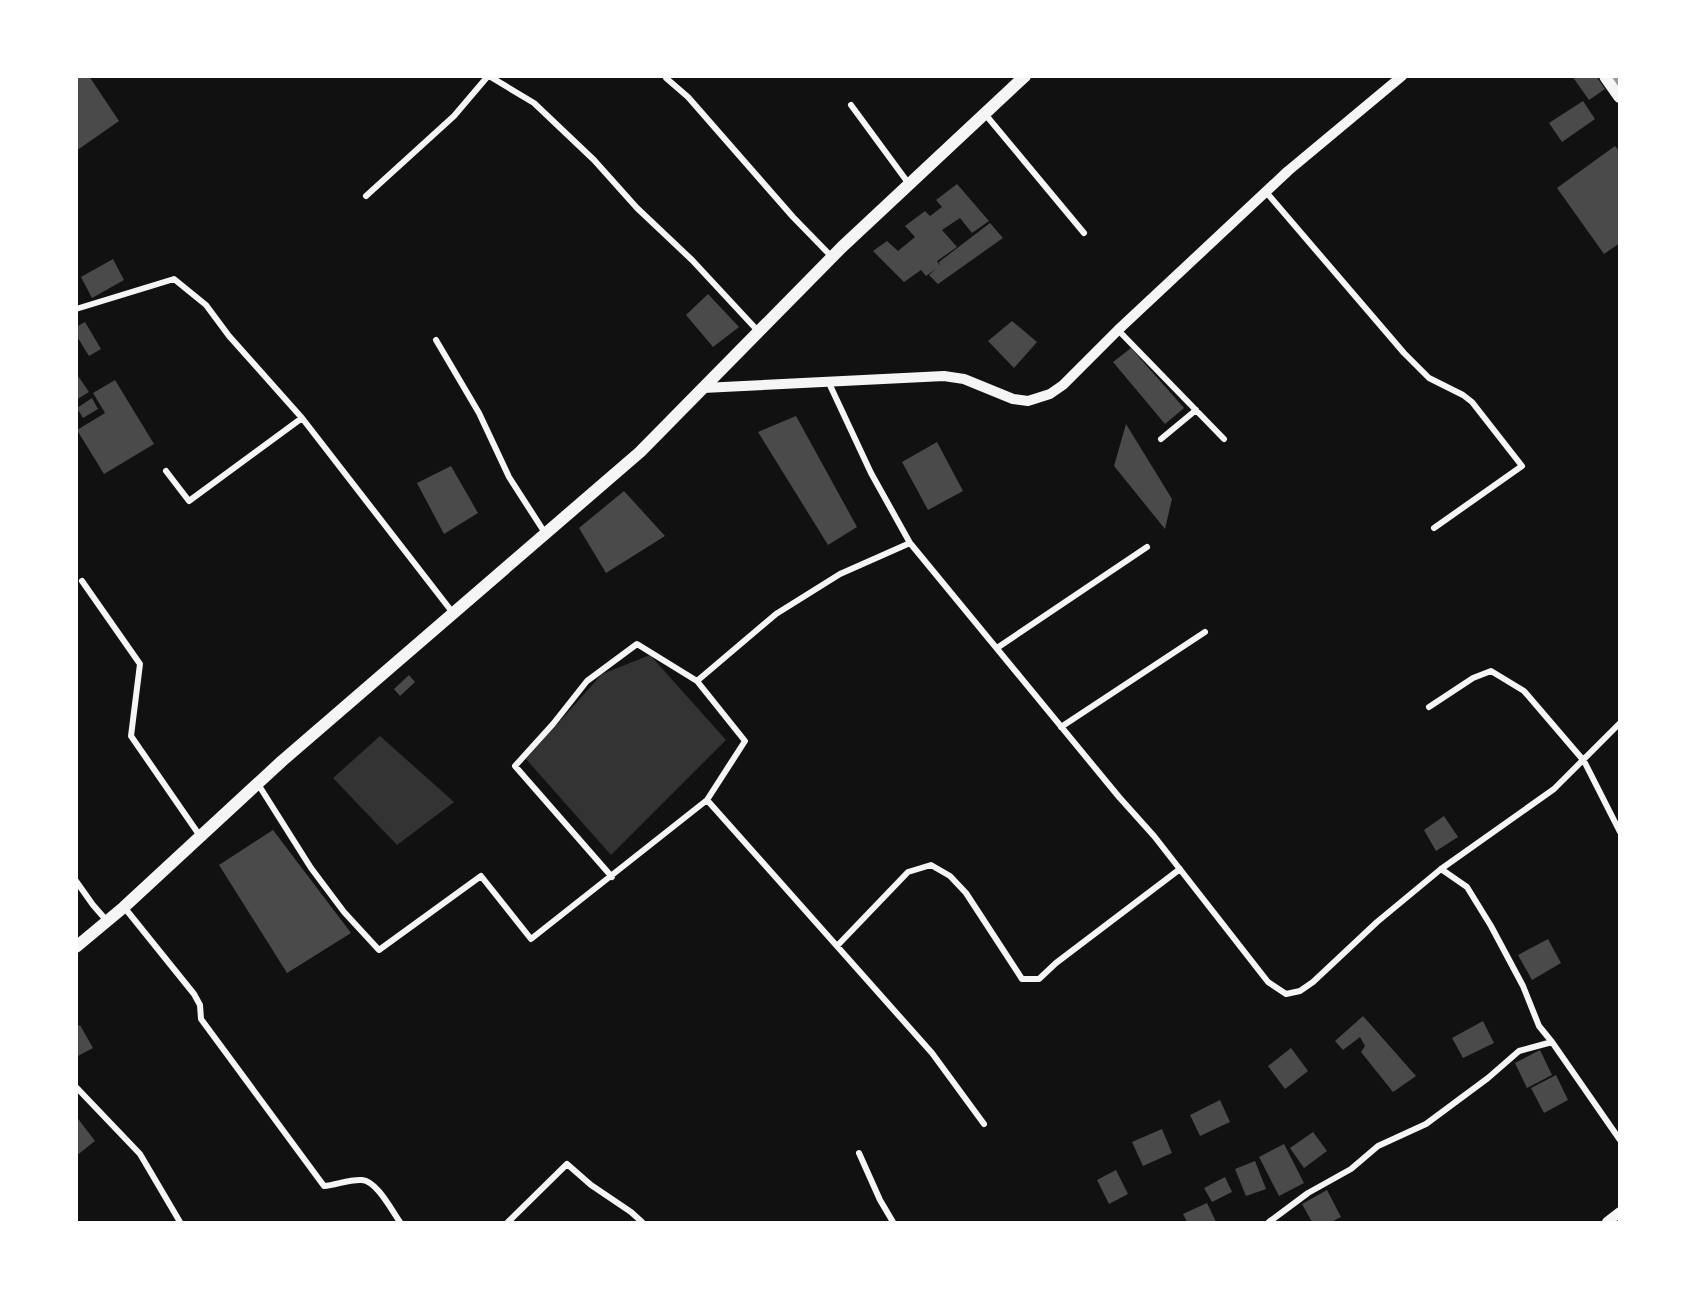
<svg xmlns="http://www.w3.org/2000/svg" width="1696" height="1299" viewBox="0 0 1696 1299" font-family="'Open Sans',sans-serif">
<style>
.water{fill:#333}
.building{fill:#4a4a4a}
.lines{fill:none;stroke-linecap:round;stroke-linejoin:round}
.minor{stroke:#f5f5f5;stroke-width:6}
.tertiary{stroke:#f5f5f5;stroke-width:10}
.secondary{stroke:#f5f5f5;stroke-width:12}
.trunk{stroke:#f5f5f5;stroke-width:14}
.rail{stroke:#9a9a9a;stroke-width:4.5}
</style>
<rect width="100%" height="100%" fill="#111"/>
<path class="water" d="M650,655l76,85 -115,115 -85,-96 76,-85z
M380,736l74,66 -57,43 -64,-67z"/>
<path class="building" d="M76,76h13l30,45 -43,30z
M1572,76h24l9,13 -16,11z
M1583,101l12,18 -33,23 -13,-19z
M1615,146l5,6v91l-16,11 -47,-66z
M957,184l32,37 -17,12 -12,-15 -18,12 15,17 -20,14 3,5 -1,-4 51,-39 13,15 -65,46 -9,-9 8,-7 -11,8 -5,-6 -17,12 -31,-31 14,-10 11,10 17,-14 -10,-11 20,-15 5,5 12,-9 -6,-7z
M113,259l11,21 -32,18 -11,-21z
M708,294l31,33 -26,20 -27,-32z
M1012,321l25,21 -23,26 -26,-27z
M85,322l16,27 -12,7 -13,-21v-8z
M1131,348l53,60 -19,16 -52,-62z
M76,373l13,19 -13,8z
M115,380l39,64 -50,30 -27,-44 28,-17 -12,-20z
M92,398l6,11 -15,9 -6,-10z
M796,416l61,111 -29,18 -70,-113z
M1126,424l46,75 -7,30 -51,-63z
M937,442l26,49 -35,19 -26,-48z
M451,466l27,47 -34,21 -27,-51z
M624,491l41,45 -59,37 -27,-45z
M409,675l6,7 -15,14 -6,-7z
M1444,816l14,21 -22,14 -12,-21z
M273,830l78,103 -64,40 -68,-108z
M1548,939l13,24 -29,17 -14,-25z
M1363,1016l53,60 -23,16 -32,-40 4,-6 -5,-9 -17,13 -8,-9z
M1483,1021l11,22 -31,15 -11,-20z
M80,1025l13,23 -17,9v-30z
M1291,1048l17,23 -23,18 -17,-23z
M1540,1050l12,25 -25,13 -12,-25z
M1556,1075l12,25 -24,13 -13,-25z
M1220,1100l10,22 -30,14 -10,-21z
M76,1116l19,25 -19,15z
M1162,1129l10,24 -29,13 -11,-24z
M1313,1132l14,19 -23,17 -14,-20z
M1284,1144l20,39 -25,13 -20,-39z
M1255,1161l11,28 -20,7 -11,-27z
M1116,1170l12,24 -19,10 -12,-24z
M1225,1177l7,15 -20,10 -8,-14z
M1327,1190l14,27 -10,5h-19l-10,-18z
M1207,1203l9,19h-29l-4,-8z"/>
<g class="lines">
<path class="minor" d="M489,76l45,27 60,57 43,48 55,52 66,71
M666,78l22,19 105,120 39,40
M851,105l58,79
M985,114l99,119
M1266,192l138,161 25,25 34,17 9,7 50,64 -88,62
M366,196l88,-80 34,-40
M76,309l98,-30 32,26 23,31 73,82
M1118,330l106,109
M436,340l43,73 30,64 36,56
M828,381l43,92 39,70 209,254 35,39 114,146 18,12 14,-3 13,-9 64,-60 64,-53 113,-80 66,-66
M1161,439l35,-29
M166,471l23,30 113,-83 151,195
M82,581l58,83 -9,72 69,100
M997,648l150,-101
M1429,707l44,-29 18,-7 33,20 60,70 36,71
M1061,727l144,-95
M258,784l53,84 33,44 35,38 102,-74 50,63 176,-139 38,-59 -48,-60 79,-67 64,-40 70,-31
M707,800l225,253 52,71
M1441,869l26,18 24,39 32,60 16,40 13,16
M612,877l-97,-111 38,-42 34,-43 50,-37 60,37
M76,881l17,24 14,16
M124,907l70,87 6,11 1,14 123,167c12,-1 26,-7 38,-6 15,1 30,31 38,42
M837,946l71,-74 23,-7 19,11 16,17 56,86h17l17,-16 124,-94
M76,1087l64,67 40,68
M859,1153l21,47 13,22
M508,1222l59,-58 24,21 40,27 11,10
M1269,1222l39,-29 43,-24 27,-23 48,-22 62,-46 31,-27 33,-9 68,98"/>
<path class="tertiary" d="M703,388l241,-12 20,3 49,20 15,2 22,-7 13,-9 55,-55 170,-159 114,-95
M1607,1222l13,-10"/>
<path class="secondary" d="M76,947l48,-40 158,-146 358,-309 202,-205 183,-171"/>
<path class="trunk" d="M1606,76l14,20"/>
<path class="rail" d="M1614,76l6,9"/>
</g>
<rect width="1696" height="1299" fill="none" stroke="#ffffff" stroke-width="156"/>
</svg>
